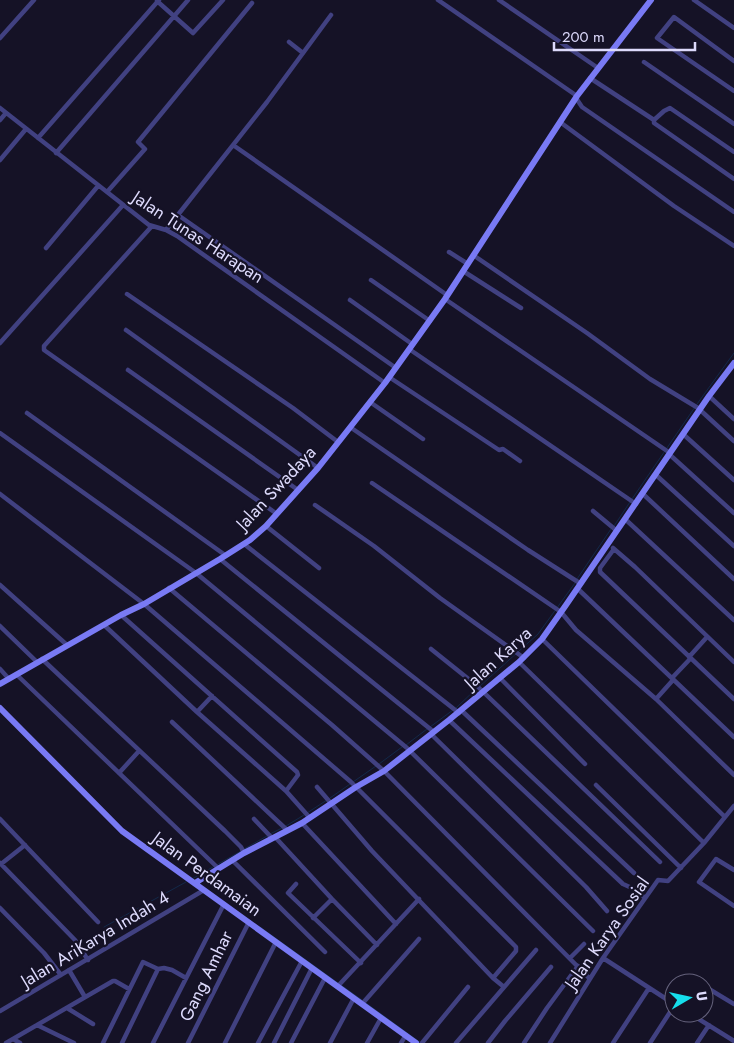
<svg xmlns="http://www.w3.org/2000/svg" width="734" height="1043" viewBox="0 0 734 1043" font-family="Jost,sans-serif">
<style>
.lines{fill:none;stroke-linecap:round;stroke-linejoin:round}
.stream{stroke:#132949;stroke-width:1}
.street{stroke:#414181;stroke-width:4.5}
.secondary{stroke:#797af4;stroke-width:6}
.labels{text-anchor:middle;stroke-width:4.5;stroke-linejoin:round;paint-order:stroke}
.street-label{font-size:18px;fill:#dddafc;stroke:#151226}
</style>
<rect width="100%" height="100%" fill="#151226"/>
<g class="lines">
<path class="stream" d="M697,404l37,-51
M632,499l63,-92
M614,526l16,-24
M577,579l34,-50
M480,686l58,-52 37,-51
M456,708l21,-20
M430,727l23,-17
M406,745l21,-16
M379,764l23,-17
M330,798l46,-32
M307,813l20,-13
M286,826l18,-11
M270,834l12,-6
M244,849l23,-13
M192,879l49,-28
M104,927l82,-45
M260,927l78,56
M341,985l21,15
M366,1003l55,40"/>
<path class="street" d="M438,0l139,96
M499,0l99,68
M694,0l40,28
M157,1l36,32 30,-33
M0,38l34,-38
M289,42l14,11
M734,61l-60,-44 -17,21 77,53
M644,62l90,62
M590,78l64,42v3l80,56
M576,98l6,9 152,105
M0,108l149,117 17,5 11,6 208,147
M0,120l6,-7
M654,120l10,-9 6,-3 64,44
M560,122l114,84 60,40
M38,138l121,-138
M233,145l214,150
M56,153l132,-153
M0,160l26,-31
M107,192l38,-43 -7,-7 114,-139
M178,215l218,153
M152,226l-108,120v4l233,164
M166,230l101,-128 64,-87
M46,248l52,-62
M449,252l19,12
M473,255l114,78 63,46 48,29 36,33
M463,271l58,37
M371,280l59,41
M127,294l166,114 45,34
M445,299l225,154
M350,300l62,44
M126,330l192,138
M0,343l123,-138
M409,349l227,155
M128,370l170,120
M389,377l110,73 4,-1 17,12
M709,396l25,23
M370,402l53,37
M27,413l198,142
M350,427l178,123 50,32 2,3
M0,433l196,140 211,175 186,183
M683,434l51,46
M669,454l65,59
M656,475l78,71
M372,483l189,129 15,18 80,69 78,76
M0,494l144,110 207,178 165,165v4l-23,27 -121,-127 -55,-64
M643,494l91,85
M315,505l59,41 66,52 84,60
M593,511l24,20
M625,519l109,101
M266,526l53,42
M244,544l215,169
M613,548l22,19 99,95
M614,549l-14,19v4l134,127
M220,559l214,173
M0,585l67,60
M169,588l163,137 52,46 206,208
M578,589l156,148
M121,615l176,157 1,3 -12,16
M104,625l93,87 89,79 24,27
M0,626l37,36
M542,639l183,178
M431,649l45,36 184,177
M689,657l18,-20
M42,659l183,172 16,16 3,6
M519,662l185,181
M0,669l9,10
M17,675l201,193
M500,678l85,86
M672,678l18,-19
M656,699l17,-19
M461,710l173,163
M197,712l15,-16
M449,720l174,164 11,5 11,9
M172,722l115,108
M431,734l155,153 21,24
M119,773l20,-22
M596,785l85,83
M0,819l98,103
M254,819l18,19
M302,823l94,101
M275,837l57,62 45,46
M232,860l93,92
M0,863l75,77 13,20
M1,864l24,-19
M734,870l-18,-11 -17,23 35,24
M296,884l-8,9 73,70
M0,908l44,45 17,22
M313,918l19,-19
M570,958l14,-14
M603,958l71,46
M69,970l16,27
M493,978l11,9
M338,986l81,-87
M704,986l30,18
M362,1004l57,-65
M67,1008l26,16
M0,1011l204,-121
M689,1013l45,28
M37,1025l37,18
M13,1039l7,4
M6,1043l107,-62h2l14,8
M103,1043l40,-81 15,7 6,-1 8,2 14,8
M122,1043l36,-74
M153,1043l71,-139
M188,1043l61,-121
M225,1043l51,-101
M258,1043l44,-82
M274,1043l38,-75
M291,1043l34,-65
M330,1043l24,-45
M367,1043l14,-25
M401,1043l5,-8
M422,1043l46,-56
M456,1043l80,-93
M488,1043l17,-22 46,-54
M524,1043l23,-35 31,-42
M550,1043l53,-85 55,-78 10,1 36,-38 30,-37
M613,1043l36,-55
M650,1043l24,-37
M697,1043l12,-18"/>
<path class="secondary" d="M0,684l121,-69 23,-11 76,-45 30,-19 16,-14 52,-58 67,-85 60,-84 132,-203 74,-96
M0,708l122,123 294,212
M195,883l49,-30 58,-30 54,-36 28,-16 65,-51 70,-58 23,-23 24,-34 143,-209 25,-33"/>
</g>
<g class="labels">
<g class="street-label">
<text transform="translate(198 237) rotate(33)" y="6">Jalan Tunas Harapan</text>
<text transform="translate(276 488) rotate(-47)" y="6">Jalan Swadaya</text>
<text transform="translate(498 658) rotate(-42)" y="6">Jalan Karya</text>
<text transform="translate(207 874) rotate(36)" y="6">Jalan Perdamaian</text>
<text transform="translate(607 933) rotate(-55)" y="6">Jalan Karya Sosial</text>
<text transform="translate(95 939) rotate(-31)" y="6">Jalan AriKarya Indah 4</text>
<text transform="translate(206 976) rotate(-64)" y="6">Gang Amhar</text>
</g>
</g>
<g transform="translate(689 998) rotate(81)"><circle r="24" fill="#151226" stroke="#65627c"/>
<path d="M0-4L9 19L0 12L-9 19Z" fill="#16deec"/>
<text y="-8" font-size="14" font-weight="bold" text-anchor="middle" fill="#dddafc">U</text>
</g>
<path d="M554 42v8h141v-8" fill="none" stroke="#dddafc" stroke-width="2.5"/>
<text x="562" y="42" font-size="15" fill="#dddafc" stroke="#151226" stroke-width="4" paint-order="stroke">200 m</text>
</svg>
